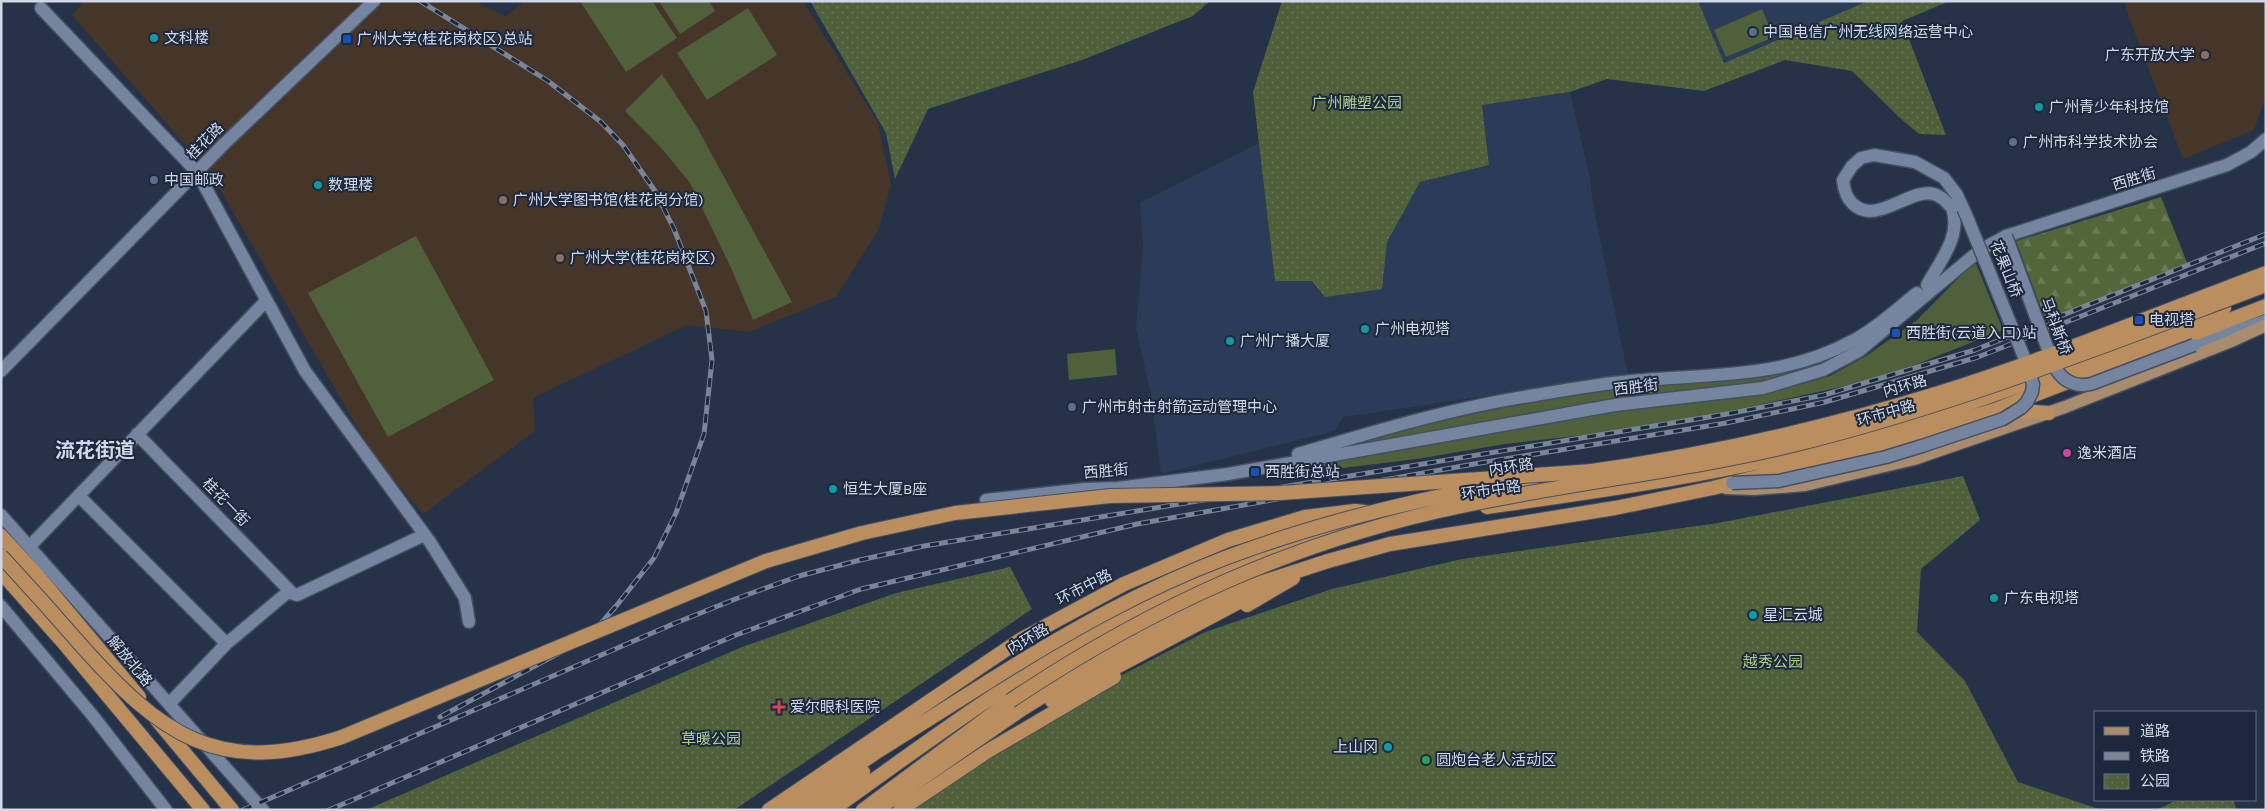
<svg xmlns="http://www.w3.org/2000/svg" width="2267" height="811" viewBox="0 0 2267 811" font-family="Karla,'Noto Sans SC',sans-serif">
<style>
.built{fill:#2c3c58}
.education{fill:#46362a}
.grass{fill:#4f603b}
.forest{fill:url(#forest-firs)}
.park{fill:url(#park-dots)}
.lines{fill:none;stroke-linecap:round;stroke-linejoin:round}
.minor-casing{stroke:#454f62;stroke-width:15}
.tertiary-casing{stroke:#454f62;stroke-width:15}
.primary-casing{stroke:#454f62;stroke-width:15}
.trunk-casing{stroke:#454f62;stroke-width:16}
.minor{stroke:#76859f;stroke-width:12}
.tertiary{stroke:#76859f;stroke-width:12}
.primary{stroke:#a98c6e;stroke-width:12}
.trunk{stroke:#ba8e5e;stroke-width:14}
.rail-casing{stroke:#7a8597;stroke-width:5}
.rail{stroke:#1c283d;stroke-width:3;stroke-dasharray:9;stroke-linecap:butt}
.minor-bridge-casing{stroke:#454f62;stroke-width:15;stroke-linecap:butt}
.tertiary-bridge-casing{stroke:#454f62;stroke-width:15;stroke-linecap:butt}
.trunk-bridge-casing{stroke:#454f62;stroke-width:16;stroke-linecap:butt}
.minor-bridge{stroke:#76859f;stroke-width:12}
.tertiary-bridge{stroke:#76859f;stroke-width:12}
.trunk-bridge{stroke:#ba8e5e;stroke-width:14}
.service-dot{fill:#5c6f8a;stroke:#1c283d;stroke-width:2}
.culture-dot{fill:#0f9aa8;stroke:#1c283d;stroke-width:2}
.transit-dot{fill:#1a4fb4;stroke:#1c283d;stroke-width:2}
.education-dot{fill:#8d6e63;stroke:#1c283d;stroke-width:2}
.hotel-dot{fill:#d1479c;stroke:#1c283d;stroke-width:2}
.health-dot{fill:#e0444e;stroke:#1c283d;stroke-width:2}
.leisure-dot{fill:#2e9e5b;stroke:#1c283d;stroke-width:2}
.labels{text-anchor:middle;stroke-width:4;stroke-linejoin:round;paint-order:stroke}
.poi-label{font-size:15px;fill:#d1d9e8;stroke:#1c283d;text-anchor:start}
.park-label{font-size:15px;fill:#b0d089;stroke:#1c283d}
.street-label{font-size:15px;fill:#d1d9e8;stroke:#1c283d}
.district-label{font-size:20px;font-weight:bold;fill:#d1d9e8;stroke:#1c283d}
</style>
<defs>
<pattern id="forest-firs" width="22" height="20" patternUnits="userSpaceOnUse" patternTransform="scale(1.25)"><rect width="22" height="20" fill="#52663a"/><path d="M5 1l3.5 6h-7zM16 11l3.5 6h-7z" fill="#6a7b56"/></pattern>
<pattern id="park-dots" width="8" height="8" patternUnits="userSpaceOnUse" patternTransform="scale(1.25)"><rect width="8" height="8" fill="#4f603b"/><path d="M2 2h.1M6 6h.1" fill="none" stroke="#677657" stroke-width="1.8" stroke-linecap="round"/></pattern>
</defs>
<rect width="100%" height="100%" fill="#253248"/>
<path class="built" d="M1698,1h170l-144,62z
M1570,92l20,86 3,27 35,170 -285,42 -8,14 -174,43 -10,-79 -15,-67 7,-80 -3,-45 119,-60 16,138h37l69,8 6,-47 33,-60 69,-17 -7,-60z"/>
<path class="education" d="M85,1h390l30,15 21,-15h277l75,122 13,62 -12,44 -43,68 -87,35 -62,-7 -154,73 2,33 -112,83 -48,-56 -164,-284 -139,-159z
M2125,1h141v94l-12,35 -71,29 -55,-144z"/>
<path class="grass" d="M580,1h72l25,37 -51,34z
M659,1h50l6,10 -35,23z
M748,8l29,47 -70,45 -30,-47z
M1762,9l12,28 -48,20 -12,-27z
M662,74l36,55 94,173 -39,18 -21,-50 -42,-87 -26,-32 -39,-40z
M416,236l78,144 -106,57 -80,-144z
M1975,261l28,69 -121,48 -170,37 -83,15 -124,14 -88,15 -116,14 34,-13 275,-48 156,-18 64,-18 36,-20 51,-36z
M1115,349l2,26 -48,5 -2,-26z
M1819,364l-22,9 -36,11 -427,68 1,-6 123,-32 96,-20 83,-9 129,-8z"/>
<path class="forest" d="M2161,197l27,68 -141,59 -31,-83z"/>
<path class="park" d="M810,1h400l-17,15 -111,44 -154,49 -33,70 -9,-46z
M1282,1h416l26,62 144,-62h82l-48,20 44,114 -27,-1 -19,-16 -48,-47 -67,-11 -81,31 -97,-12 -37,13 -88,13 7,60 -69,17 -33,60 -5,47 -57,8 -13,-16h-37l-22,-189z
M1963,476l17,44 -59,49 -4,63 48,49 53,101 84,28h-1196l195,-124 104,-54 127,-43 130,-30 256,-36z
M1010,567l22,42 -298,201h-368l376,-163 154,-54z
M2178,800h55l4,10h-82z"/>
<g class="lines">
<defs>
<path id="minor" d="M41,8l156,164 108,199 125,171 35,56 4,24
M1927,285c13,-24 35,-49 25,-77
M137,434l155,159
M1298,454c78,-23 157,-47 238,-59 36,-6 72,-13 108,-15 73,-6 144,-3 210,-40 23,-12 43,-31 63,-47
M79,496l143,143
M986,500l99,-11 33,-1 110,-14 387,-69 148,-17 60,-18 36,-19 108,-90 15,-12 24,-13
M1,515l262,295
M30,546l236,-245
M1,606l92,110 73,94
M169,704l57,-60 62,-52 9,3 127,-60"/>
<path id="tertiary" d="M2006,236l221,-71 24,-13 15,-13
M2194,345l71,-24
M1,371l223,-227 150,-143"/>
<path id="primary" d="M1726,488l28,1 51,-4 109,-26 151,-52 164,-65 37,-17"/>
<path id="trunk" d="M2008,410l41,3
M1481,490l74,-7
M1487,507c111,-16 221,-31 330,-58 140,-36 273,-89 407,-141
M1,536l36,39 102,122
M1,572l62,70 140,168
M1247,605l46,-27
M1052,701l202,-107
M157,720l75,90
M769,810l251,-170 104,-56 104,-44 77,-23 50,-6 59,6
M791,810l87,-59 113,-71
M812,810l51,-38
M832,810c166,-119 328,-242 532,-285
M863,810l147,-109
M876,810l146,-101 75,-47 99,-53 58,-24 74,-24 62,-17 225,-36 98,-20 127,-32 155,-46 271,-104
M900,810l88,-59 126,-74"/>
</defs>
<use href="#minor" class="minor-casing"/>
<use href="#tertiary" class="tertiary-casing"/>
<use href="#primary" class="primary-casing"/>
<use href="#trunk" class="trunk-casing"/>
<use href="#minor" class="minor"/>
<use href="#tertiary" class="tertiary"/>
<use href="#primary" class="primary"/>
<use href="#trunk" class="trunk"/>
<defs>
<path id="rail" d="M420,1l128,80 53,41 22,23 32,46 19,38 32,82 6,49 -8,74 -28,79 -22,45 -37,47 -28,32 -149,80
M243,810l430,-186 65,-26 61,-22 61,-16 64,-14 803,-132 97,-19 151,-45 291,-116
M329,810l407,-175 125,-46 276,-65 337,-60 252,-41 99,-21 153,-45 288,-114"/>
</defs>
<use href="#rail" class="rail-casing"/>
<use href="#rail" class="rail"/>
<defs>
<path id="minor-bridge" d="M1732,483l47,-2 107,-24 36,-11 81,-27 18,-11 6,-6 5,-10 1,-8 -9,-27 -57,-140 -10,-22 -13,-17 -29,-16 -41,-7 -13,3 -9,8 -9,14c1,10 3,18 10,24 24,22 55,-16 81,-10 7,2 13,8 18,14"/>
<path id="tertiary-bridge" d="M2006,236l47,127c7,16 20,25 38,21l103,-39"/>
<path id="trunk-bridge" d="M1585,472c120,-17 238,-43 354,-79 111,-35 218,-79 327,-120
M1,556c27,29 53,58 79,88 80,90 138,134 262,93l424,-176 96,-28 93,-20 155,-17 171,-3 312,-22
M991,680c75,-47 152,-91 234,-122 87,-33 176,-55 267,-72
M1010,701c140,-94 287,-161 452,-195 111,-24 224,-35 335,-62 161,-40 314,-101 469,-159"/>
</defs>
<use href="#minor-bridge" class="minor-bridge-casing"/>
<use href="#tertiary-bridge" class="tertiary-bridge-casing"/>
<use href="#trunk-bridge" class="trunk-bridge-casing"/>
<use href="#minor-bridge" class="minor-bridge"/>
<use href="#tertiary-bridge" class="tertiary-bridge"/>
<use href="#trunk-bridge" class="trunk-bridge"/>
</g>
<g class="service-dot">
<circle cx="1753" cy="32" r="5"/>
<circle cx="2013" cy="142" r="5"/>
<circle cx="154" cy="180" r="5"/>
<circle cx="1072" cy="407" r="5"/>
</g>
<g class="culture-dot">
<circle cx="154" cy="38" r="5"/>
<circle cx="2039" cy="107" r="5"/>
<circle cx="318" cy="185" r="5"/>
<circle cx="1365" cy="329" r="5"/>
<circle cx="1230" cy="341" r="5"/>
<circle cx="833" cy="489" r="5"/>
<circle cx="1994" cy="598" r="5"/>
<circle cx="1753" cy="615" r="5"/>
<circle cx="1388" cy="747" r="5"/>
</g>
<g class="transit-dot">
<rect x="342" y="34" width="10" height="10" rx="2.5"/>
<rect x="2134" y="315" width="10" height="10" rx="2.5"/>
<rect x="1891" y="328" width="10" height="10" rx="2.5"/>
<rect x="1250" y="467" width="10" height="10" rx="2.5"/>
</g>
<g class="education-dot">
<circle cx="2205" cy="55" r="5"/>
<circle cx="503" cy="200" r="5"/>
<circle cx="560" cy="258" r="5"/>
</g>
<circle class="hotel-dot" cx="2067" cy="453" r="5"/>
<path class="health-dot" d="M776.5 699.5h5v5h5v5h-5v5h-5v-5h-5v-5h5z"/>
<circle class="leisure-dot" cx="1426" cy="760" r="5"/>
<g class="labels">
<g class="poi-label">
<text x="1763" y="37">中国电信广州无线网络运营中心</text>
<text x="164" y="43">文科楼</text>
<text x="357" y="44">广州大学(桂花岗校区)总站</text>
<text x="2195" y="60" text-anchor="end">广东开放大学</text>
<text x="2049" y="112">广州青少年科技馆</text>
<text x="2023" y="147">广州市科学技术协会</text>
<text x="164" y="185">中国邮政</text>
<text x="328" y="190">数理楼</text>
<text x="513" y="205">广州大学图书馆(桂花岗分馆)</text>
<text x="570" y="263">广州大学(桂花岗校区)</text>
<text x="2149" y="325">电视塔</text>
<text x="1375" y="334">广州电视塔</text>
<text x="1906" y="338">西胜街(云道入口)站</text>
<text x="1240" y="346">广州广播大厦</text>
<text x="1082" y="412">广州市射击射箭运动管理中心</text>
<text x="2077" y="458">逸米酒店</text>
<text x="1265" y="477">西胜街总站</text>
<text x="843" y="494">恒生大厦B座</text>
<text x="2004" y="603">广东电视塔</text>
<text x="1763" y="620">星汇云城</text>
<text x="790" y="712">爱尔眼科医院</text>
<text x="1378" y="752" text-anchor="end">上山冈</text>
<text x="1436" y="765">圆炮台老人活动区</text>
</g>
<g class="park-label">
<text x="1357" y="108">广州雕塑公园</text>
<text x="1773" y="667">越秀公园</text>
<text x="711" y="744">草暖公园</text>
</g>
<g class="street-label">
<text transform="translate(205 141) rotate(-45)" y="5">桂花路</text>
<text transform="translate(2134 179) rotate(-17)" y="5">西胜街</text>
<text transform="translate(2006 269) rotate(68)" y="5">花果山桥</text>
<text transform="translate(2056 326) rotate(69)" y="5">马科斯桥</text>
<text transform="translate(1905 386) rotate(-16)" y="5">内环路</text>
<text transform="translate(1636 387) rotate(-7)" y="5">西胜街</text>
<text transform="translate(1886 413) rotate(-16)" y="5">环市中路</text>
<text transform="translate(1511 467) rotate(-9)" y="5">内环路</text>
<text transform="translate(1106 471) rotate(-5)" y="5">西胜街</text>
<text transform="translate(1491 490) rotate(-8)" y="5">环市中路</text>
<text transform="translate(226 502) rotate(46)" y="5">桂花一街</text>
<text transform="translate(1084 587) rotate(-27)" y="5">环市中路</text>
<text transform="translate(1028 639) rotate(-31)" y="5">内环路</text>
<text transform="translate(130 661) rotate(50)" y="5">解放北路</text>
</g>
<g class="district-label">
<text x="95" y="457">流花街道</text>
</g>
</g>
<rect width="2267" height="811" fill="none" stroke="#d1d9e8" stroke-width="5"/>
<rect x="2094" y="711" width="162" height="90" fill="#1c283d" stroke="#646f81"/>
<rect x="2104" y="727" width="25" height="8" fill="#a98c6e" stroke="#646f81"/>
<text x="2140" y="736" font-size="15" fill="#d1d9e8">道路</text>
<rect x="2104" y="752" width="25" height="8" fill="#7a8597" stroke="#646f81"/>
<text x="2140" y="761" font-size="15" fill="#d1d9e8">铁路</text>
<rect x="2104" y="774" width="25" height="15" fill="url(#park-dots)" stroke="#646f81"/>
<text x="2140" y="786" font-size="15" fill="#d1d9e8">公园</text>
</svg>
